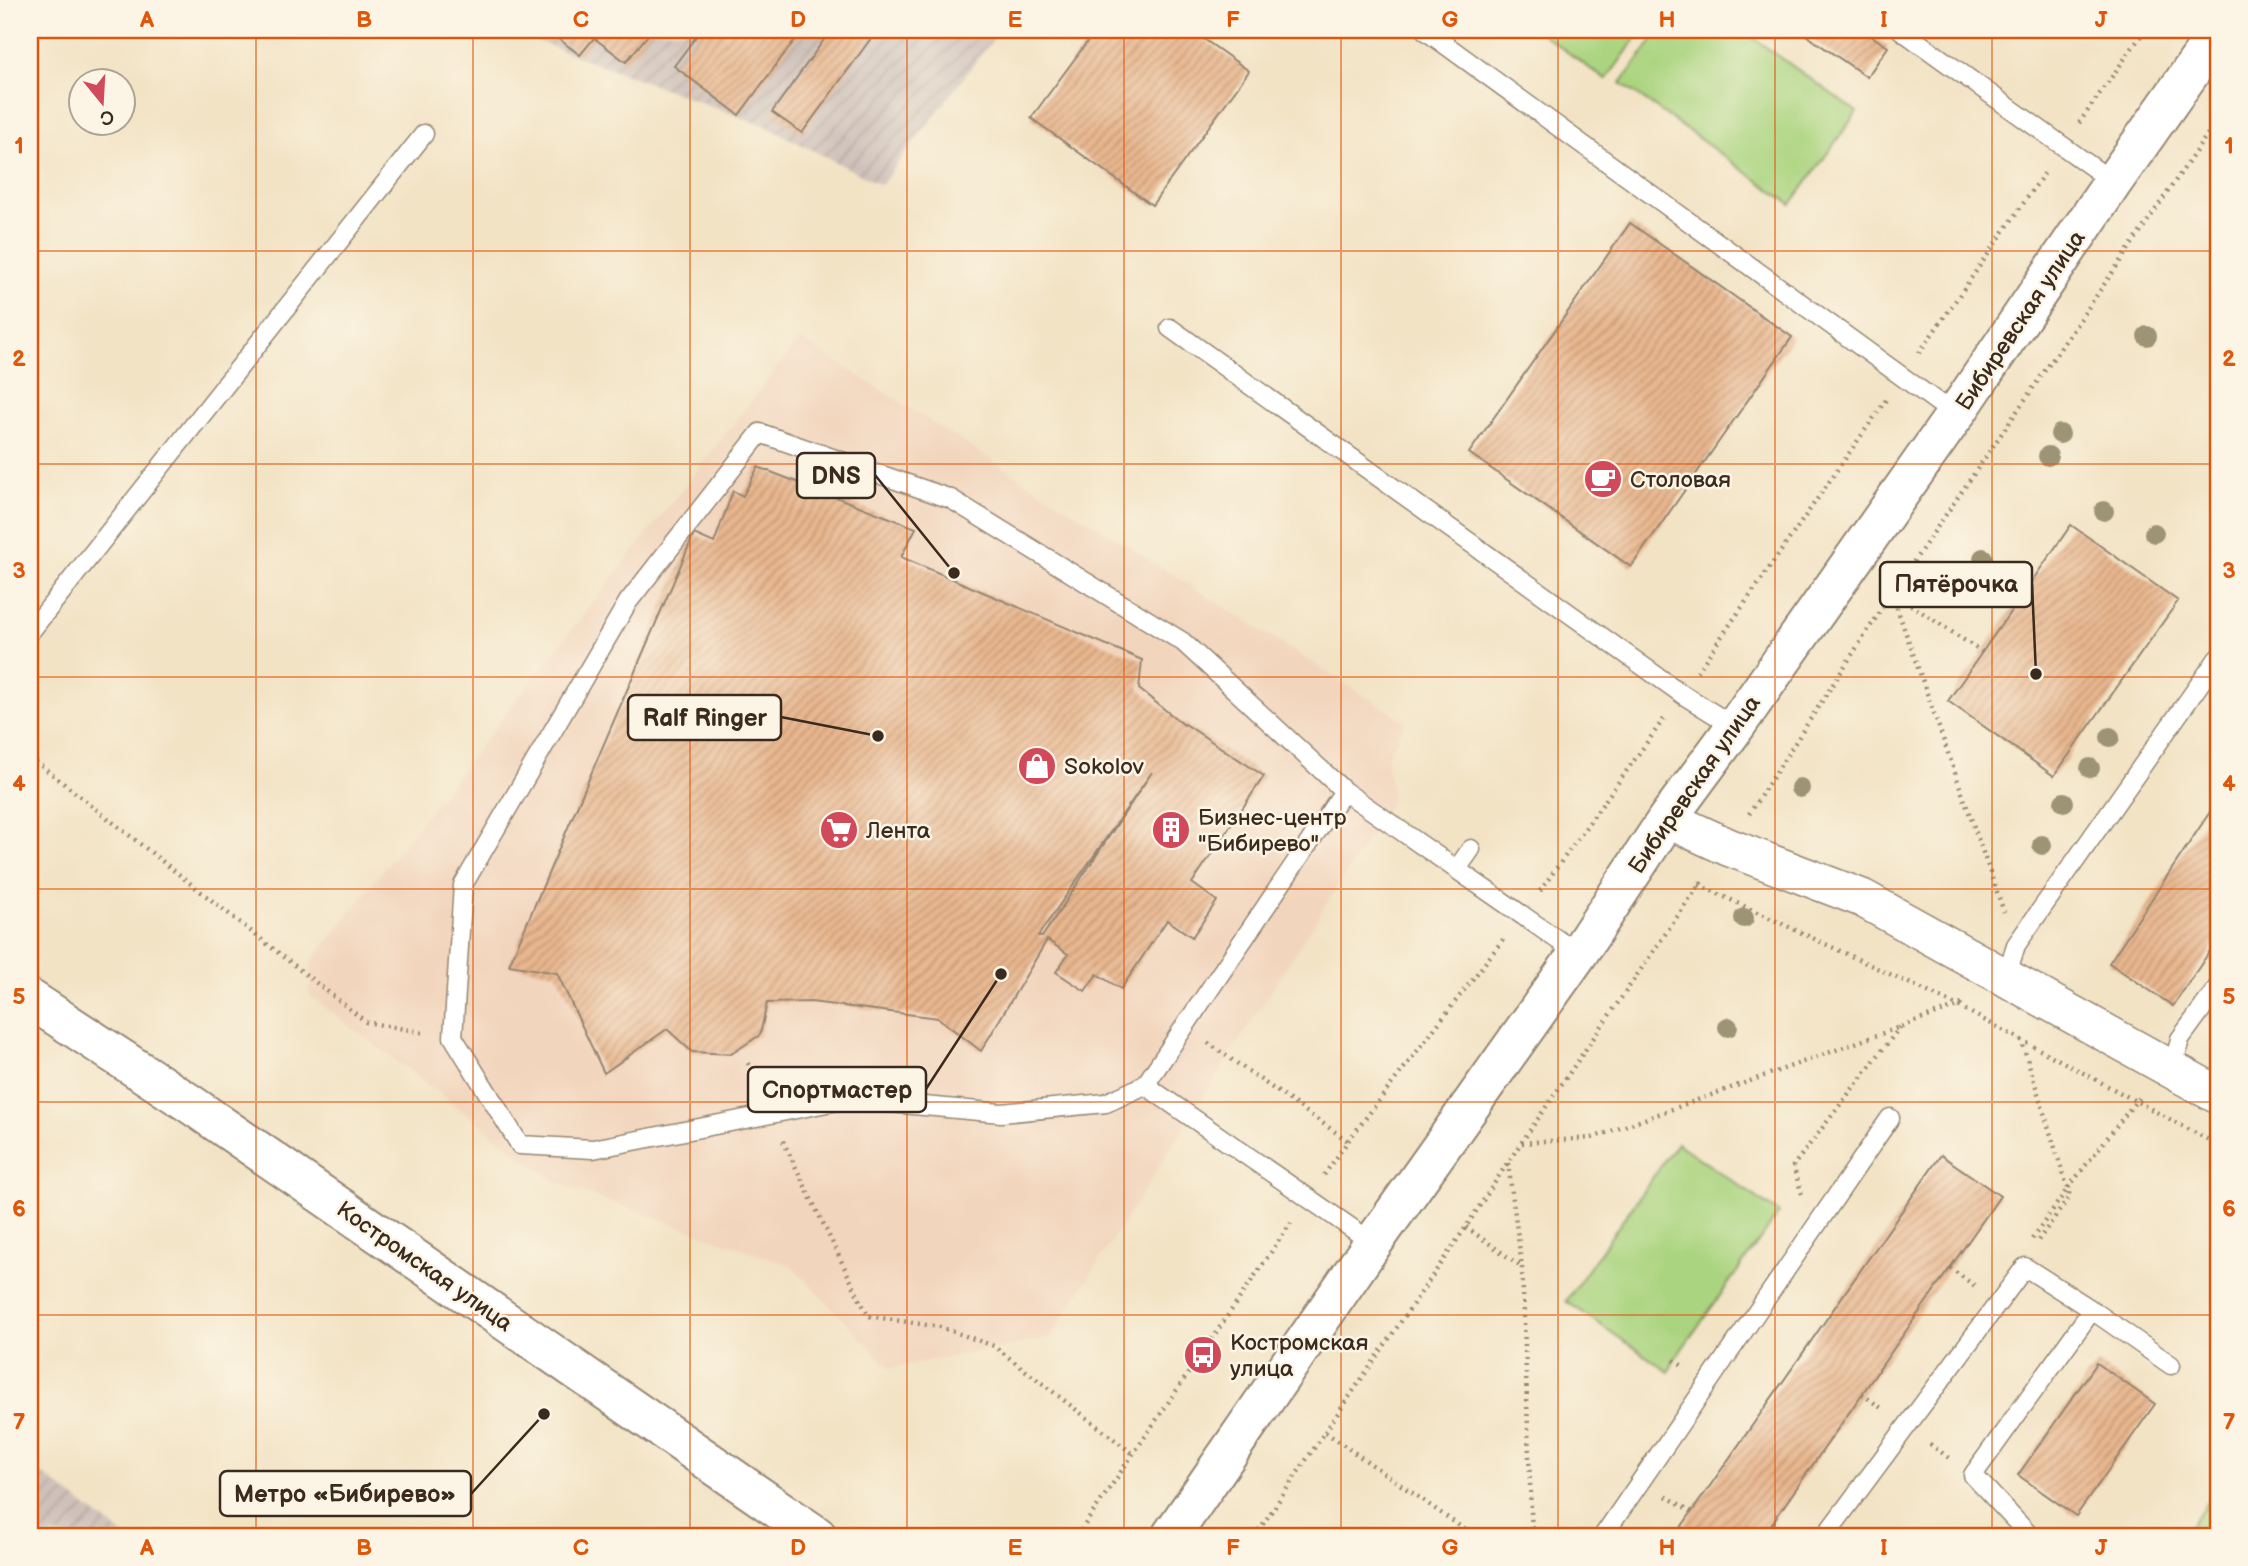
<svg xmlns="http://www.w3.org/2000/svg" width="2248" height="1566" viewBox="0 0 2248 1566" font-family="'Balsamiq Sans',sans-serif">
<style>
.built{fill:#f2d5bd}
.industrial{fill:url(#industrial-furrows)}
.park{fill:#aad47f;stroke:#727f4e;stroke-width:2}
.building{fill:url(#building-hatch);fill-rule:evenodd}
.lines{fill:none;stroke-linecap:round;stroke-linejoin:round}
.service-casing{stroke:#968672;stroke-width:21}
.minor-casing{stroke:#968672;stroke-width:40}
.secondary-casing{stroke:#968672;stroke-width:42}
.path{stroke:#968672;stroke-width:4.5;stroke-dasharray:2 5;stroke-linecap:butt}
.service{stroke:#fff;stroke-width:18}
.minor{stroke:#fff;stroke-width:37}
.secondary{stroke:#fff;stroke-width:38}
.tree{fill:#9d9476}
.grid{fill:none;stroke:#df570d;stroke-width:2;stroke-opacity:0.55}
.labels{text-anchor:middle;stroke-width:5;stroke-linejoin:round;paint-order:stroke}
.street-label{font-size:23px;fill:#3b2a1e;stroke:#fcf5e5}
.poi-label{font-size:23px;fill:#3b2a1e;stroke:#fcf5e5;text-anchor:start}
.leader{fill:none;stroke:#3b2a1e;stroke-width:2.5}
.callout-dot{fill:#3b2a1e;stroke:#fcf5e5;stroke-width:2.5}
.callout{fill:#fcf5e5;stroke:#3b2a1e;stroke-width:2.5}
.callout-label{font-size:24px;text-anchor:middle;font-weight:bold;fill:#3b2a1e}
.neatline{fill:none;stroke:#df570d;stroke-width:2.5}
.grid-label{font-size:23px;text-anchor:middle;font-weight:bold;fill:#df570d}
</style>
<defs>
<pattern id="industrial-furrows" width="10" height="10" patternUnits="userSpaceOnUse" patternTransform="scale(1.75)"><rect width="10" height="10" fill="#cfc1ba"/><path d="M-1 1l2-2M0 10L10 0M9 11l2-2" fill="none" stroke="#b3a69f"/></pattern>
<pattern id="building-hatch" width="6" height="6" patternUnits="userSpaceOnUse" patternTransform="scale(1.75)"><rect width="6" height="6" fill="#e9b78f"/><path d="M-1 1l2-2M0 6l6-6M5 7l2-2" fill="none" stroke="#be9574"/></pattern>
</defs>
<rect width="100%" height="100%" fill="#fcf5e5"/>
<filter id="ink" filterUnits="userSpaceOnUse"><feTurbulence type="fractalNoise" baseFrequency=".0143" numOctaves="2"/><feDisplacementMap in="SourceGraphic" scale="14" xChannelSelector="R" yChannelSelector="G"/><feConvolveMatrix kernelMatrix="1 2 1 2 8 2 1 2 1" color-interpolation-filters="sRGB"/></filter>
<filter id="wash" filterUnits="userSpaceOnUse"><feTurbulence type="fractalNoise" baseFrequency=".00686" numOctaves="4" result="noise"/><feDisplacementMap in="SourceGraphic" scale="28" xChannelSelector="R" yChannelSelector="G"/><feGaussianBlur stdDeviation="1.57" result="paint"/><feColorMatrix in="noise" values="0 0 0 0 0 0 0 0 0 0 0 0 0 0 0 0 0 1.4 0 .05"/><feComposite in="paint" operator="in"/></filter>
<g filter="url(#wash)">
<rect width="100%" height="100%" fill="#f2e3c5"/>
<path class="built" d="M800,339l606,383 -20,36 7,41 -343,539 -160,30 -98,-102 -234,-83 -249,-188 3,-34z"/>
<path class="industrial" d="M512,30h488l-119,155 -116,-59 -236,-88z
M30,1465l95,71h-95z"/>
<path class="park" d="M1543,30h99l-36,50 -65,-47z
M1660,30h82l115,82 -66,92 -170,-121z
M1677,1143l102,70 -105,147 -5,12 -103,-71z
M2218,1487v49h-35z"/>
<g id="blocks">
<path class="building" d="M547,30h105l-26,32 -32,-24 -14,17z
M701,30h101l-63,85 -65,-49z
M831,30h46l-75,103 -30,-21z
M1096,30h95l58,41 -97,134 -121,-87z
M1806,30h56l26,17 -21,30 -64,-44z
M1630,223l162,114 -161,230 -162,-114z
M758,467l158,61 -15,29 241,103 -3,29 45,36 1,-1 79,52 -72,107 25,18 -25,36 -25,-17 -46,69 -24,-15 -12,17 -29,-19 12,-18 -21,-14 -66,111 -43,-33 -127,-16 -44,1 -7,32 -29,19 -39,-2 -25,-23 -63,44 -47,-100 -48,-8 185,-431 20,9 19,-52 10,5zM1152,772l-110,165 -4,-1z
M2071,525l107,76 -124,175 -106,-75z
M2218,800v139l-45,67 -64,-43z
M1941,1155l59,41 -237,340h-88z
M2097,1363l58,41 -79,112 -58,-41z"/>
</g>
</g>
<g filter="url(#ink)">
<use href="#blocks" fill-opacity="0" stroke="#968672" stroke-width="2"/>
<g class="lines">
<defs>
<path id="service" d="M1425,30l530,385
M1901,30l212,152
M1170,328l512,366 53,33
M30,632l394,-498
M1344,791l-161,-149 -232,-143 -191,-66 -132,169 -165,283 -10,152 67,108 73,4 254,-50 154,14 105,-10 39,-18 199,-294 234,163
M1457,869l14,-20
M2006,977l10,-32 202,-287
M2173,1068l7,-29 38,-52
M1145,1085l228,158
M1603,1536l287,-418
M1825,1536l200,-269 67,43 79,55
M2030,1536l-57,-61 119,-165"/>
<path id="minor" d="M1667,819l61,28 134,51 356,197"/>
<path id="secondary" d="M30,999l159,104 628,433
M1171,1536l202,-293 205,-289 89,-135 68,-92 220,-312 158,-233 105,-149"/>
</defs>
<use href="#service" class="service-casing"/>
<use href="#minor" class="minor-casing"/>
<use href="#secondary" class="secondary-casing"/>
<path class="path" d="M2079,123l66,-93
M1919,353l127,-182
M1893,593l89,59
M1892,594l112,318
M1697,672l189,-272
M30,757l336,265 60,11
M1749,814l143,-221 317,-461 9,-3
M1699,885l259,121 260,139
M1540,891l126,-175
M2021,1039l49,157 -33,46
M1208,1043l140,98
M748,1063l11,26
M783,1141l85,175 72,11 54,19 138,107
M1522,1143l70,-5 366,-132 8,-5
M1508,1163l14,104 10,269
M1324,1175l24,-34 157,-204
M1802,1194l-9,-28 107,-139
M1466,1227l56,40
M2032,1239l36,-51 72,-92
M1950,1268l25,18
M1674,1360l10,7
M1862,1394l22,16
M1325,1432l141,-205 42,-65 196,-284
M1930,1444l19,14
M1666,1496l26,16
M1773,1522l20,14
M1077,1536l214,-313
M1255,1536l70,-104 149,104"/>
<use href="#service" class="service"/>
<use href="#minor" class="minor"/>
<use href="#secondary" class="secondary"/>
</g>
<g class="tree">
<circle cx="2147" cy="336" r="10"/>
<circle cx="2060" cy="434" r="10"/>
<circle cx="2048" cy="456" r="10"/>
<circle cx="2104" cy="511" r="10"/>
<circle cx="2154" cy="533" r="10"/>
<circle cx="1983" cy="558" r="10"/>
<circle cx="2110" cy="737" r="10"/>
<circle cx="2090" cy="768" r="10"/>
<circle cx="1800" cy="788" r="10"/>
<circle cx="2064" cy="802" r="10"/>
<circle cx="2042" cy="845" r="10"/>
<circle cx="1744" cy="918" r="10"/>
<circle cx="1728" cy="1027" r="10"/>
</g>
</g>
<path class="grid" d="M256,30v1506M473,30v1506M690,30v1506M907,30v1506M1124,30v1506M1341,30v1506M1558,30v1506M1775,30v1506M1992,30v1506M30,251h2188M30,464h2188M30,677h2188M30,889h2188M30,1102h2188M30,1315h2188"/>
<defs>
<symbol id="cafe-disc" viewBox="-11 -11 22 22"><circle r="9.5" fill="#d1495b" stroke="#fcf5e5"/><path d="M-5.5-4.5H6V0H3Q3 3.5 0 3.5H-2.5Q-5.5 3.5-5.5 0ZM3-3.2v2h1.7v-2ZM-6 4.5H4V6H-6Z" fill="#fff"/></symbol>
<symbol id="shop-disc" viewBox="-11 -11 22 22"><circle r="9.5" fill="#d1495b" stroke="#fcf5e5"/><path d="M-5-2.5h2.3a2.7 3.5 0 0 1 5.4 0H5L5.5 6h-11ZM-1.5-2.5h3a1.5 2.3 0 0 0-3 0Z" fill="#fff"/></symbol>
<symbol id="supermarket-disc" viewBox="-11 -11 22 22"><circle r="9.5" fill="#d1495b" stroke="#fcf5e5"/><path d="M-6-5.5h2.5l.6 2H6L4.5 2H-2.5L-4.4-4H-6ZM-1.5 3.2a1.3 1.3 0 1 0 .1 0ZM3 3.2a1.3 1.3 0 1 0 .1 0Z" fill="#fff"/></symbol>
<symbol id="building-disc" viewBox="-11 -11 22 22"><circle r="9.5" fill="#d1495b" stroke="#fcf5e5"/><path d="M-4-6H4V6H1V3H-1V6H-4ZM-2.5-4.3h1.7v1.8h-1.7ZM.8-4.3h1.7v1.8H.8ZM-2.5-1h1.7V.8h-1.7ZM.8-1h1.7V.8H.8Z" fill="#fff"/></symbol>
<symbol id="bus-disc" viewBox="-11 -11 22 22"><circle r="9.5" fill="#d1495b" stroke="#fcf5e5"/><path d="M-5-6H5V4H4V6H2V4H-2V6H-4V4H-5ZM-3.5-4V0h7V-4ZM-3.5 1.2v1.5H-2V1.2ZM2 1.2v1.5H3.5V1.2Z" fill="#fff"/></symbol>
</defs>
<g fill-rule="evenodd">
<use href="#cafe-disc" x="1581" y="457" width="44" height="44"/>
<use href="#shop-disc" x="1015" y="744" width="44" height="44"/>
<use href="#supermarket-disc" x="817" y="808" width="44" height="44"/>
<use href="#building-disc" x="1149" y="808" width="44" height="44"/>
<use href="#bus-disc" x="1181" y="1333" width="44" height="44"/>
</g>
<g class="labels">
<g class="street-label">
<text transform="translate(2020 320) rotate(-56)" y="8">Бибиревская улица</text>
<text transform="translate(1694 784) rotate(-55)" y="8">Бибиревская улица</text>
<text transform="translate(425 1266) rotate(35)" y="8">Костромская улица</text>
</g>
<g class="poi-label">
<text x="1630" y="487">Столовая</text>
<text x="1064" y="774">Sokolov</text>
<text x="1198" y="825">Бизнес-центр<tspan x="1198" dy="26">"Бибирево"</tspan></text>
<text x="866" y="838">Лента</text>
<text x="1230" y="1350">Костромская<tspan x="1230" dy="26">улица</tspan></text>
</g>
</g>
<path class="leader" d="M954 573L875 475M2036 674L2032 584M878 736L781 717M1001 974L926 1089M544 1414L471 1494"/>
<g class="callout-dot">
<circle cx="954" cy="573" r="7"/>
<circle cx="2036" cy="674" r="7"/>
<circle cx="878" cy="736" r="7"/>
<circle cx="1001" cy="974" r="7"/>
<circle cx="544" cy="1414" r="7"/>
</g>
<g class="callout">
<rect x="797" y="453" width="78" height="45" rx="7"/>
<rect x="1880" y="562" width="152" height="45" rx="7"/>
<rect x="628" y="695" width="153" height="45" rx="7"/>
<rect x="748" y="1067" width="178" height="45" rx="7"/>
<rect x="220" y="1471" width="251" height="45" rx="7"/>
</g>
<g class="callout-label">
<text x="836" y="484">DNS</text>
<text x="1956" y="592">Пятёрочка</text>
<text x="705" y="726">Ralf Ringer</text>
<text x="837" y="1098">Спортмастер</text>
<text x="345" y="1502">Метро «Бибирево»</text>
</g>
<rect width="2248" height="1566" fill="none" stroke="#fcf5e5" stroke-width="77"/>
<g transform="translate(102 102) rotate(162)"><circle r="33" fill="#fcf5e5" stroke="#afa495" stroke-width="2"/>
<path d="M0-5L12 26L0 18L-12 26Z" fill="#d1495b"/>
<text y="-10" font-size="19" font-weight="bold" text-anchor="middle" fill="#3b2a1e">С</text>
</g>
<rect x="38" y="38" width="2172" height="1490" class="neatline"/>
<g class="grid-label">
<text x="147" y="27">A</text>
<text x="364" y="27">B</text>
<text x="581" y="27">C</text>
<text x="798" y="27">D</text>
<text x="1015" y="27">E</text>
<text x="1233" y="27">F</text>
<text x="1450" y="27">G</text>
<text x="1667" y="27">H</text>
<text x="1884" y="27">I</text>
<text x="2101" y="27">J</text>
<text x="19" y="153">1</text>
<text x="2229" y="153">1</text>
<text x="19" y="366">2</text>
<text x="2229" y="366">2</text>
<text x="19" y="578">3</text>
<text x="2229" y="578">3</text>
<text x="19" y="791">4</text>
<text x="2229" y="791">4</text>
<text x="19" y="1004">5</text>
<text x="2229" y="1004">5</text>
<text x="19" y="1216">6</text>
<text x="2229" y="1216">6</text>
<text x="19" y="1429">7</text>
<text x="2229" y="1429">7</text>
<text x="147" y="1555">A</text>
<text x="364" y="1555">B</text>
<text x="581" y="1555">C</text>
<text x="798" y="1555">D</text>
<text x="1015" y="1555">E</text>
<text x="1233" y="1555">F</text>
<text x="1450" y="1555">G</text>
<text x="1667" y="1555">H</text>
<text x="1884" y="1555">I</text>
<text x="2101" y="1555">J</text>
</g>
</svg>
